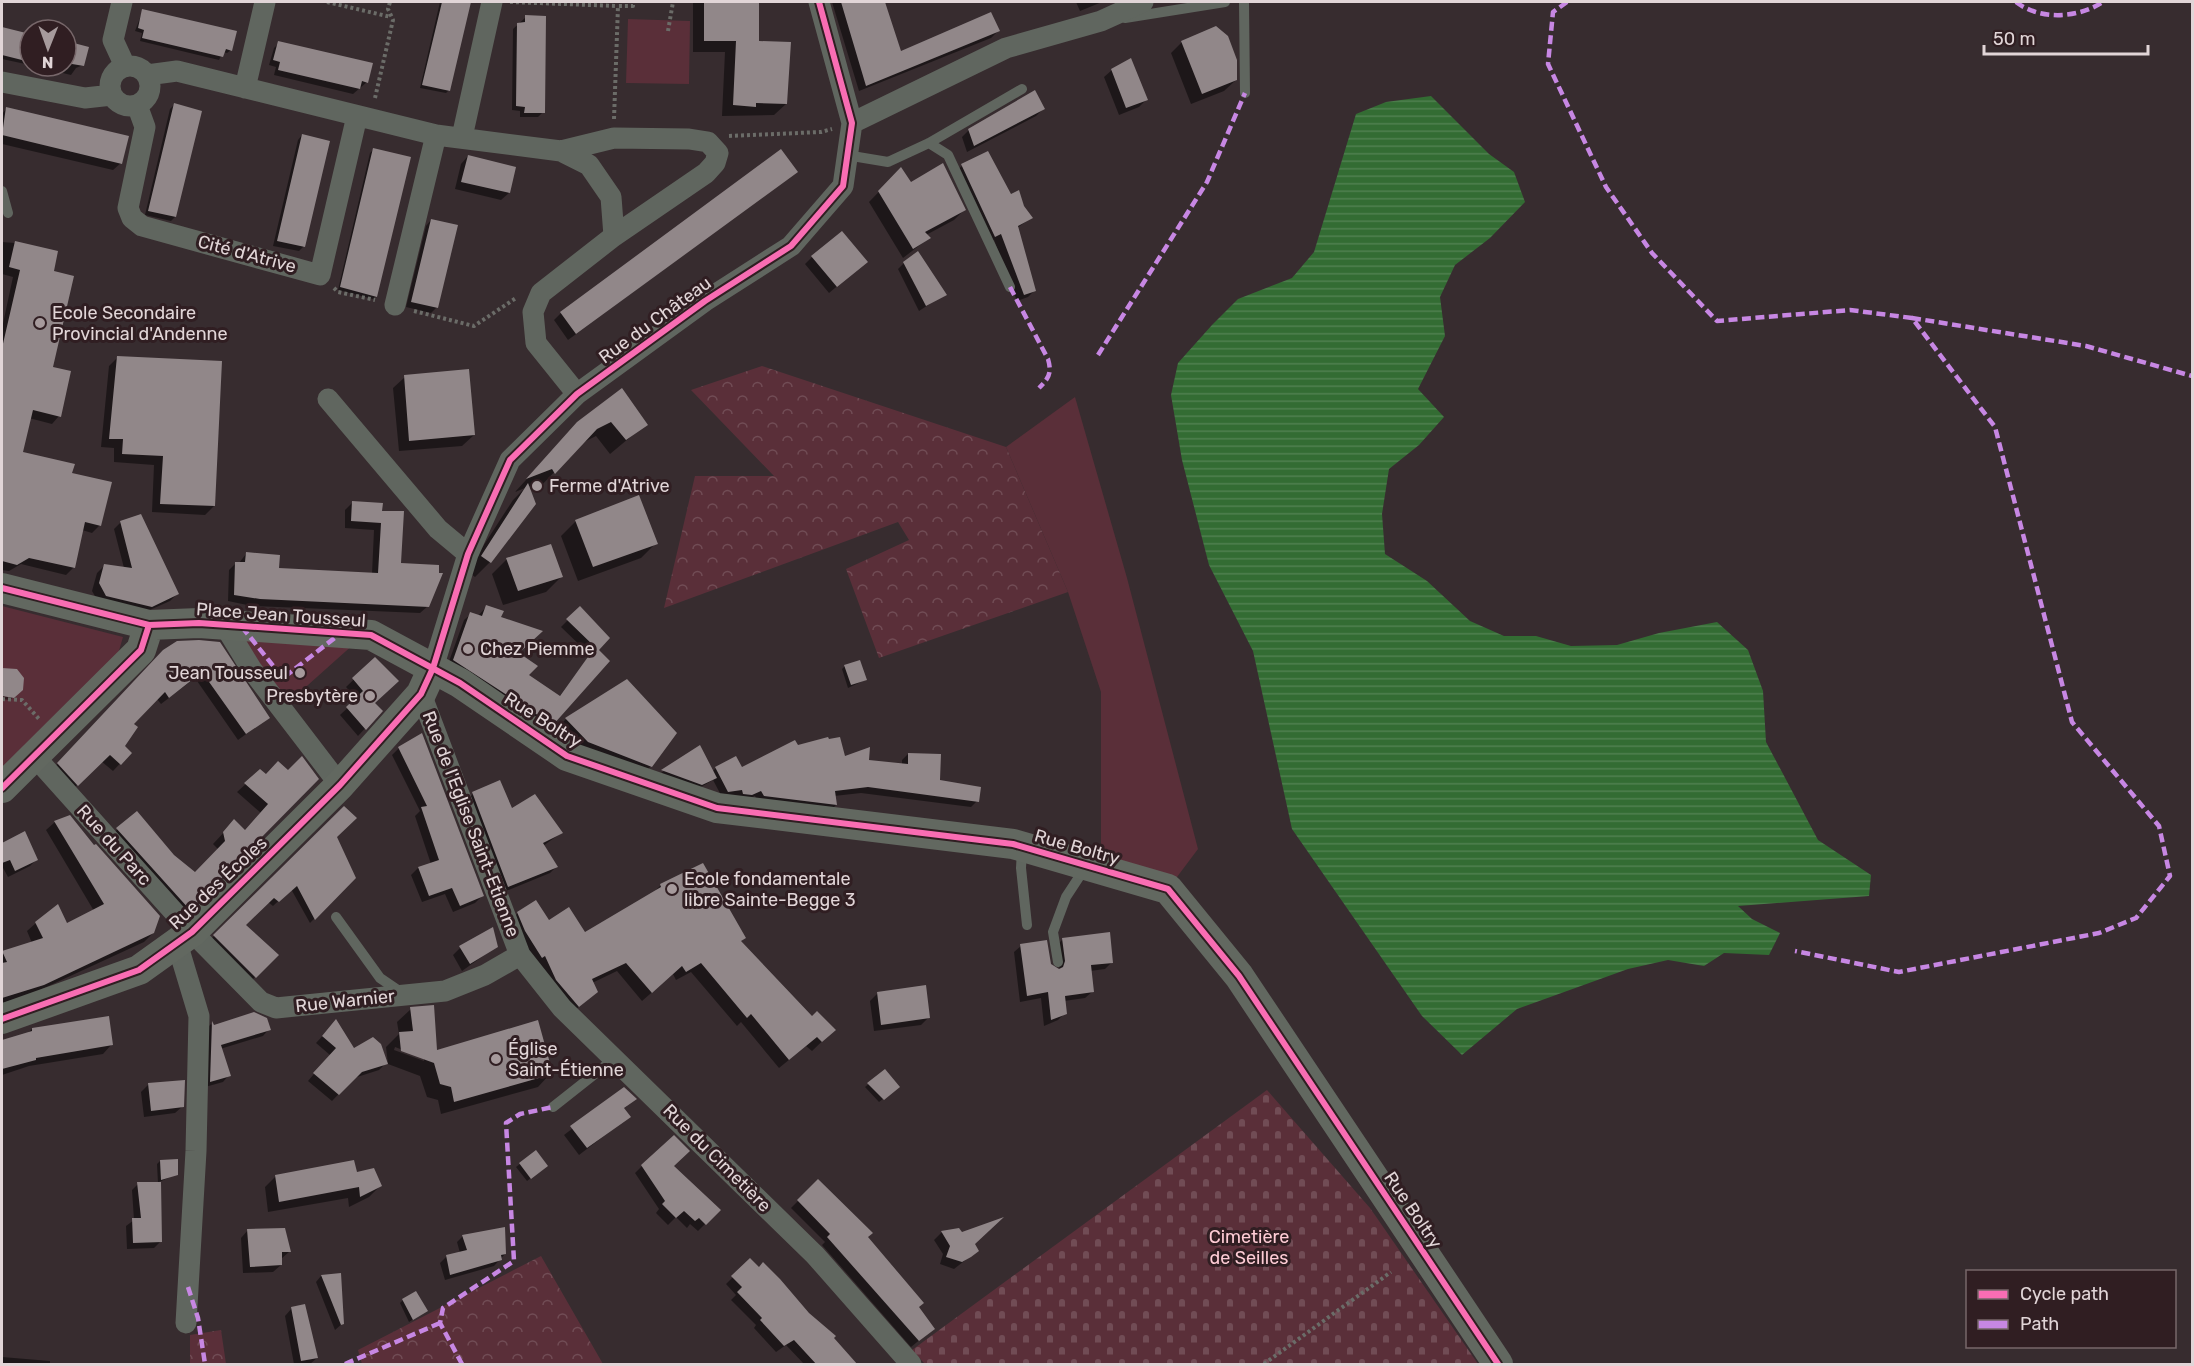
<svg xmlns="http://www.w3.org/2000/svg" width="2194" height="1366" viewBox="0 0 2194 1366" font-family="Rubik,sans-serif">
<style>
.green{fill:#5a2f39}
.forest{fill:url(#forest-crowns)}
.cemetery{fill:url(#cemetery-stones)}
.water{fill:url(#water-rules)}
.shadow{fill:#0007;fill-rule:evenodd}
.building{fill:#918789}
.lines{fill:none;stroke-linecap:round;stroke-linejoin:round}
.path{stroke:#6b6c68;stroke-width:4;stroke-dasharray:3 3;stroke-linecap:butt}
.lane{stroke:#60665f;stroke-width:10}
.street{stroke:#60665f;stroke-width:21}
.secondary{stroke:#626860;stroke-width:30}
.quiet{stroke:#c787e3;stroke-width:4.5;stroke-dasharray:9 4.5;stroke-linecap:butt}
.cycleway-casing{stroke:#301e22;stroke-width:10}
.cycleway{stroke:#f96db3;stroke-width:6}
.poi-dot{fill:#a69a9c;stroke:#301e22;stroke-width:2}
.labels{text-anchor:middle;stroke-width:6;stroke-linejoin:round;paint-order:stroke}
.street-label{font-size:18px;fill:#e1d5d7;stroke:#301e22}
.poi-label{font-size:18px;fill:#e1d5d7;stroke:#301e22;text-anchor:start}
.park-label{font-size:18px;fill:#feccd5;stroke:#301e22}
</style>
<defs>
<pattern id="forest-crowns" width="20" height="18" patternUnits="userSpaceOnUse" patternTransform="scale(1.5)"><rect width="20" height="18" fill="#5a2f39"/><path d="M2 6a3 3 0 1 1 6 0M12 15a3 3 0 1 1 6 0" fill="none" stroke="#714c55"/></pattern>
<pattern id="cemetery-stones" width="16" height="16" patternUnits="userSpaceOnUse" patternTransform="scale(1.5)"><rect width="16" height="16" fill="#5a2f39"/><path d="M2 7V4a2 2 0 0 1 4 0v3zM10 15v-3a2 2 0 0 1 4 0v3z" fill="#714c55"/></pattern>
<pattern id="water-rules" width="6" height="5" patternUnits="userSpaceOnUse" patternTransform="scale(1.5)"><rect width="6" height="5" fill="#336c33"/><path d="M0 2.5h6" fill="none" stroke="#508050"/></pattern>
</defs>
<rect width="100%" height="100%" fill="#372c2f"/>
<path class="green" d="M628,19l62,2 -1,63 -63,-1z
M1075,397l52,181 71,271 -30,40 -67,-20v-177l-33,-100 -62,-145z
M2,606l121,31 -7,24 -114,110z
M239,636l116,7 -66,59z"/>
<path class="forest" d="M762,366l244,81 62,145 -189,66 -33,-89 63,-29 -11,-18 -234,86 31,-132h79l-83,-86z
M541,1256l62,108h-241l-4,-14z
M221,1330l5,34h-36v-29z"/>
<path class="cemetery" d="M1267,1090l103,118 108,156h-553l-13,-14z"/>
<path class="water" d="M1431,96l58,58 25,18 11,30 -35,36 -35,27 -15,32 5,39 -27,53 26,28 -25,28 -30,24 -7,45 3,40 42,27 43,40 34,15h32l35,10 46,-1 42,-12 58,-11 31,28 15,41 3,51 52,98 53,35 -2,21 -131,10 14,13 28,14 -11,22 -45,-2 -20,13 -36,-6 -40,9 -111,40 -55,46 -40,-39 -130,-187 -39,-178 -44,-86 -27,-105 -11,-65 7,-32 34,-38 26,-26 54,-21 22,-26 42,-138 30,-12z"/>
<path class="shadow" d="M440,2h30l-21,88 -3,3 -26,-5z
M693,2h65v39l28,63 -12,11 -52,1 3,-64h-32z
M832,2h52l16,51 98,-22 -7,7 -132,53z
M1076,2h26l-22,9z
M143,10l88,40 -4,3 -4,-1 -4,8 -79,-19 2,-8 -7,-2z
M526,17l17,95 -5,5h-18v-6l-8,-1 1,-81z
M2,28l28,7v30l-28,-6z
M1182,42l54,38 -12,11 -33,13 -20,-51z
M66,43l17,22 -7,3 -5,7 -38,-9h33z
M279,43l88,39 -14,12 -79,-19 2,-8 -7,-2 5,-17z
M1112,70l35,29 -8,8 -20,8 -15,-38z
M174,105l1,112 -4,4 -26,-6 25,-106z
M6,109l115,54 -8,7 -111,-26v-30z
M1043,109l-7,7 -69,36 -5,-15 7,-7z
M302,135l1,112 -4,4 -26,-5 25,-106z
M373,150l3,146 -3,3 -35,-9 32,-137z
M988,153l22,43 21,22 -14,10 18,62 -7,7 -11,4 -23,-61 -6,3 -33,-71 7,-6z
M468,156l41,37 -8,7 -46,-11 6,-25z
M901,169l10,15 53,26 -10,10 -28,15 3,3 -26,20 -34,-56z
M796,172l-228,168 -14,-20 7,-7z
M431,220l6,87 -6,6 -25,-6 20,-81z
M2,242l13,1 38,29 -1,96 7,48 -7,8 -23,-6 -8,35 50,21 29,51 -8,8 -10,-3 -9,38 -7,7 -45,-11 -12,7 -7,-1v-242l11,-51 -11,-3z
M812,257l54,5 -37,31 -24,-29z
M904,263l41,31 -26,17 -21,-42z
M118,357l96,149 -9,9 -53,-3 2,-47 -40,-3v-14l-13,-1 8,-81z
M405,377l69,58 -12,11 -63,5 -6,-63z
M621,390l25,34 -36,30 -14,-18 -14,7 -43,45 -2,-5 -9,4 -38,75 -15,15 -8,-6 46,-71 12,-12 -10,4 63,-69z
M352,503l29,10 18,52 29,41 -8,7 -168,-7 -24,-5 1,-31 7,-7h3l7,-9 32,16 94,4 2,-44 -29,-2v-18z
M576,521l80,22 -15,15 -63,23 -17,-45z
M121,522l56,72 -7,7 -27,12 -44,-10 -7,-12 5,-18 7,-7 20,2 -10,-39z
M507,559l54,18 -15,15 -43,13 -11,-31z
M486,607l14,11 27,57 32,22 31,-42 -29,-28 19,-19 17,42 11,11 -63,70 -98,-64 17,-47 7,-6 7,2z
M177,643l91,75 -30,22 -43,-62 -34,26 -4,-5 -25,25 -9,22 7,7 -17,18 -12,-10 -31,31 -19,-21 105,-111z
M375,659l-2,45 8,7 -23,25 -18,-21 17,-16 -11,-12z
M845,666l20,14 -17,8 -6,-19z
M6,670l16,19 -12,11 -8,-1v-26z
M566,719l85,47 -7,7 -63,-24 -22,-23z
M828,741l16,17 24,4 34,3v-5l6,-6 30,28 39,19 -6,6 -110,-14 -27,3 2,9 -6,6 -72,-9 -3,-6 -10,4 -23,-3 -9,-17 -19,11 -39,-14 44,-29 13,24 4,-4 25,1 56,-22z
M399,748l83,148 -7,7 -22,9 -8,-18 -23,8 -11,-27 7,-7 13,-4 -16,-48 5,-5 -28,-56z
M260,771l43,24 -122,122 -72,-80 27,-24 36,43 23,18 24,-24 -6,-6 14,-15 18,2 16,-18 -24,-21z
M473,794l88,39 -18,13 14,20 -7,7 -49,20 -35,-92z
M344,808l-9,29 19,41 -44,45 -19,-34 -18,17 -5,-4 -24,23 33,30 -27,27 -41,-41z
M55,822l98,111 -9,9 -115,53 -27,8v-50l30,-10 -5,-12 9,-8 31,2 27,-14 -48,-81z
M25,834l11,26 -6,6 -22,11 -6,-11v-20z
M703,865l41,73 -4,4 72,76 22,12 -22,21 -6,-5 -27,22 -38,-46 -4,4 -46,-54 -15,8 -3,-6 -31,27 -25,-30 -25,12 5,9 -28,23 -60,-93 9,-9 67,21 67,-40 8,-8z
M1062,940l50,22 -7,7 -15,2 2,21 -7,6 -21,3 1,12 -7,7 -14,6 -3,-28 -21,4 -6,-50 7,-6 39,26 -4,-26z
M497,946l-35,25 -9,-16 7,-7z
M878,993l50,25 -7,7 -47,6 -4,-30z
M411,1009l25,43 115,21 -13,14 -97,27 -3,-14 -11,-3 -7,-21 -32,-12 -2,-17 13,-13 -2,-12zM395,1047l29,11v3l-30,-11z
M211,1024l3,3 55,2 -6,7 -43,13 9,26 -6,7 -18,5 1,-58z
M330,1028l23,22 33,13 -7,7 -25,8 -22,23 -24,-20 22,-26 -14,-12z
M32,1029l80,15 -9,10 -74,12 -27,9v-33l25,-8z
M885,1071l9,19 -15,12 -14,-15z
M149,1084l34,22 -8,7 -31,4 -3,-25z
M624,1089l3,17 -4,3 6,8 -50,38 -15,-20z
M536,1152l7,17 -16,12 -11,-14z
M160,1161l17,13 -18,8 2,59 -7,7 -27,1 -1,-23 8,-6 -2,-30 6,-6 20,-1 -1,-19z
M642,1166h30l47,44 -21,21 -8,-7 -3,4 -11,-11 -8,8 -12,-12 3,-4 -24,-36z
M276,1176h80l24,10 -11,11 -20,10 -1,-9 -80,14 -3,-25z
M818,1181l48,56 67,92 -22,18 -89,-102 3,-3 -34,-34z
M959,1229l18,22 -23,18 -14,-5 3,-10 -9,-14 7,-7z
M248,1230l41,22 -8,7v6l-8,7 -30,1 -2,-35z
M463,1236l42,18 -11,12 -49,14 -5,-17 6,-6 14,-4 -3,-11z
M750,1260l82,78 24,26h-52l-18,-19 -10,7 -22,-24 2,-3 -25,-25 5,-5 -10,-11z
M340,1275l3,48 -8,7 -19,-48 5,-6z
M403,1300l23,11 -17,11 -9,-19z
M292,1308l25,50 -7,6h-16l-9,-48z
M2,1357l48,4v3h-48z"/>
<path class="building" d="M442,2h29l-21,89 -28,-6z
M704,2h55v39l32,1 -4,62 -31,-1v4l-23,-2 3,-64h-32z
M841,2h44l16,49 90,-39 9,19 -134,55z
M142,9l95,22 -5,20 -6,-2 -3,8 -81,-19 2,-8 -6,-2z
M525,15l21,1 -1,97h-21l1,-6 -9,-1 1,-83 8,-1z
M1216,26l12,10 9,24v20l-35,14 -21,-53z
M2,27l28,7v28l-28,-7z
M66,41l23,6 -5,19 -18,-3z
M278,41l95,22 -5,20 -6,-2 -2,8 -82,-19 2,-8 -7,-2z
M1131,58l17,42 -22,8 -15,-39z
M1035,90l10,19 -71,37 -6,-17z
M174,103l28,8 -26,106 -28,-6z
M6,107l123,29 -7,28 -120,-29z
M302,134l28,7 -25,106 -28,-6z
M373,148l38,9 -34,140 -37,-10z
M781,149l17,23 -222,162 -16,-22z
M988,151l23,43 8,-4 5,16 9,12 -15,8 18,65 -12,4 -23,-61 -6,3 -34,-73z
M468,155l48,12 -6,26 -49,-11z
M943,163l23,47 -41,22 6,6 -18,11 -35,-58 23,-24 10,15z
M431,219l27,6 -20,83 -27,-6z
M842,231l26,31 -31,25 -26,-31z
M15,241l43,10 -4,20 20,5 -21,91 18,4 -10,46 -28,-7 -10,42 52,12 -3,9 40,9 -11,44 -16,-4 -10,46 -46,-10 -12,7 -15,-4v-213l18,-78 -11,-3z
M918,251l29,44 -21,11 -23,-44z
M117,356l105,5 -7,145 -55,-2 3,-48 -41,-2 1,-15h-14z
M469,369l6,66 -66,6 -5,-66z
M622,388l26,37 -22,15 -15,-18 -14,7 -42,45 -3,-5 -26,10 51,-57z
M528,483l8,21 -45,59 -10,-7z
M639,495l19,49 -65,23 -18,-47z
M352,501l31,2 -1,8h22l-3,52 38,2v8h4l-14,34 -169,-8 -26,-4 1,-33h10l1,-10 34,3 -1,13 99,5 3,-50 -30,-2z
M141,514l38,80 -27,13 -46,-11 -7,-13 5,-19 28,4 -12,-47z
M551,544l12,33 -45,14 -12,-33z
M486,605l18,6 -3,6 42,14 -24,22 19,13 -9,9 31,21 35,-49 -29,-28 14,-13 30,32 -11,12 11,11 -57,64 -100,-65 17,-48 12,4z
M199,640l21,2 50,76 -24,16 -44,-62 -33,26 -4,-6 -31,32 4,3 -13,19 7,7 -11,12 -11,-10 -32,31 -21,-23 106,-113 14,-9z
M375,657l24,24 -24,22 8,8 -17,19 -20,-23 17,-16 -11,-13z
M860,660l7,20 -16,5 -7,-20z
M2,668l15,1 7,9 -1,12 -9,8 -12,-2z
M627,679l50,54 -25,34 -64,-25 -23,-24z
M422,733l62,163 -24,10 -8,-18 -23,8 -11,-29 21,-7 -18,-53 6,-1 -29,-59z
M828,737l1,2 11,-2 5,19 25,-9 -1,13 39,4v-11l33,1 -1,26 41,7 -2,15 -111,-15 -33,4 2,14 -73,-9 -3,-5 -9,4 -9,-1 -1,-4 -14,2 -13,-25 21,-11 6,11 53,-27 3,5z
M700,745l17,33 -15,7 -41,-15z
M302,756l17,23 -129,131 -74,-82 21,-17 37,44 21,17 30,-31 -2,-9 11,-13 11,11 23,-26 -24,-21 16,-14 6,5 12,-13 10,9z
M500,780l12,28 23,-14 28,39 -20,10 15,24 -50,20 -36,-95z
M344,806l13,12 -20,19 19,41 -41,42 -18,-34 -18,16 -5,-4 -28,27 33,30 -23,23 -43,-43z
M70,815l24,30 2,-1 64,72 -6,17 -110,52 -42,13v-35l5,-1 -5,-11 41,-13 -8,-16 23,-18 9,19 37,-19 -50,-83z
M25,831l13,29 -23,11 -5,-11 -8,3v-20z
M703,863l43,75 -5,3 71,75 5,-5 19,19 -14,12 -5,-5 -28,23 -38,-46 -4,4 -46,-55 -15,9 -4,-6 -30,27 -26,-30 -34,16 6,13 -19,15 -23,-27 -11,-24 -3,2 -17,-27 -8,-19 19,-12 13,20 20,-13 16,25 76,-45 -1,-3z
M493,927l5,20 -28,17 -11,-18z
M1110,932l3,31 -22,2 3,27 -29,4 2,18 -16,6 -3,-28 -21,4 -7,-52 27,-4 4,24 8,5 4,-2 2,-6 -3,-23z
M926,985l4,33 -49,7 -4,-33z
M434,1005l3,45 101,-30 15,54 -99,28 -3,-15 -11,-3 -6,-21 -33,-12 -2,-19 14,-1 -3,-24z
M254,1012l13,6 4,12 -50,15 10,31 -21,6 2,-61 2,4z
M109,1016l4,29 -77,13v2l-34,9v-29l30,-9v-3z
M336,1019l18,29 19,-11 8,7 7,20 -26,8 -23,23 -26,-22 23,-25 -14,-12z
M885,1069l15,18 -16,13 -17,-17z
M185,1080l-1,27 -33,4 -3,-28z
M624,1087l13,12 -13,9 7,9 -44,31 -17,-22z
M674,1135l16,16 -16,15 47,44 -15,15 -7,-7 -4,3 -11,-10 -8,7 -14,-14 3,-3 -24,-36z
M536,1150l12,16 -17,13 -12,-16z
M178,1159v16l-17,5 -1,-20z
M354,1160l4,16 -1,-4 17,-4 8,18 -22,11 -1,-10 -80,15 -4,-27z
M818,1179l55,54 -5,4 56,66 -5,4 16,22 -16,12 -92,-104 3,-3 -33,-34z
M137,1182h24l1,60 -29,1 -1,-25h9z
M1004,1217l-29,27 4,7 -8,6 -9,5 -16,-5 4,-11 -9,-15 18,-3 3,4z
M505,1227l1,27 -5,1 1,5 -52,15 -4,-20 21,-5 -5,-15z
M285,1228l6,24h-9v13l-32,2 -3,-38z
M750,1258l9,9 4,-5 17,17 29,34 27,23 -2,2 24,27h-41l-23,-25 -10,6 -24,-26 2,-2 -25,-26 5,-5 -11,-11z
M341,1273l3,51 -3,1 -20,-50z
M416,1291l12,20 -15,9 -11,-21z
M305,1304l13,54 -17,3 -10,-54z"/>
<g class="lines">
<path class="path" d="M327,2l64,15
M510,2l108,4
M668,31l5,-29
M375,98l18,-78 -5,-11 2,-7
M614,119l4,-113h15v-4
M729,136l92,-4 11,-3
M334,288l4,4 37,8
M414,311l60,15 42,-28
M2,699l20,1 17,19
M1264,1364l127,-92"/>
<path class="lane" d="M1244,2l1,91
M1125,18l100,-16
M929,143l19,12 62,132
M846,155l42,7 41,-19 93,-54
M2,191l6,22
M1022,850l-1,18 6,57
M336,917l44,61 22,15
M1058,962l-5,-30 13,-35 19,-29
M553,1107l62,-49"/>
<path class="street" d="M122,2l-9,38 12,26
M110 86a20 20 0 1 1 40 0a20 20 0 1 1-40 0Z
M147,75l30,-4 259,64 125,16 28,14 22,32 3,39 -73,57 -8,19 3,31 41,51
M2,82l83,16 27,-3
M245,88l20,-86
M137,105l8,22 -17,81 4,10 10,8 178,49 37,-159
M852,123l154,-75 95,-27 42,-19
M462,137l30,-135
M561,151l53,-13 75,1 19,3 10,11 -3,10 -9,10 -92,63
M395,305l41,-170
M328,399l110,130 30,25
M225,626l27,44 88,115
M433,668l35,-114 42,-94 67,-66 128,-93 86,-55 52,-60 9,-63 -33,-121
M421,694l99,261 42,53 253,247 96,109
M36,758l156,174 69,70 15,6 169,-17 40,-16 35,-20
M177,943l22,73 -3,135 -10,172"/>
<path class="secondary" d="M2,588l147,37 50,-2 172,12 89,48 107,73 150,52 296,36 155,45 71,87 259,388
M2,788l139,-138 8,-25
M2,1019l137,-49 53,-38 148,-147 81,-91 12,-26"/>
<path class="quiet" d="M1567,2l-14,10 -5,52 58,123 46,66 65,68 133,-11 62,8 83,109 77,295 87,104 11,50 -34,42 -37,15 -200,39 -104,-21
M2016,2c25,19 62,16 87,0
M1010,287l38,72c4,14 1,19 -9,29
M1912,318l174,28 106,30
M1098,355l109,-173 38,-89
M242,627l41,51 58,-45
M188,1287l10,31 7,46
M345,1364l95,-41
M462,1364l-22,-41 3,-15 71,-47 -8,-138 14,-9 33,-7"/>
<defs>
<path id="cycleway" d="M2,588l147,37 50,-2 172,12 89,48 107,73 150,52 296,36 155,45 71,87 259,388
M2,788l139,-138 8,-25
M2,1019l137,-49 53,-38 148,-147 81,-91 12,-26 35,-114 42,-94 67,-66 128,-93 86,-55 52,-60 9,-63 -33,-121"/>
</defs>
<use href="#cycleway" class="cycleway-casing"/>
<use href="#cycleway" class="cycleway"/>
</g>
<g class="poi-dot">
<circle cx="40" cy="323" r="6"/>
<circle cx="537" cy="486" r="6"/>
<circle cx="468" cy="649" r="6"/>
<circle cx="300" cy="673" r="6"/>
<circle cx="370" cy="696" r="6"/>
<circle cx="672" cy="889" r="6"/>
<circle cx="496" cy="1059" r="6"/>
</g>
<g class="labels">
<g class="street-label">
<text transform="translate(247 254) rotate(15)" y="6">Cité d'Atrive</text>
<text transform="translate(655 320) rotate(-36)" y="6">Rue du Château</text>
<text transform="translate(281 615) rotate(4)" y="6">Place Jean Tousseul</text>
<text transform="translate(543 720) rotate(32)" y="6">Rue Boltry</text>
<text transform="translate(471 824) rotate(69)" y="6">Rue de l'Eglise Saint-Etienne</text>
<text transform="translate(114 845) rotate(48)" y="6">Rue du Parc</text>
<text transform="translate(1077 847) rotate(16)" y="6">Rue Boltry</text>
<text transform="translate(218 883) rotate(-43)" y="6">Rue des Écoles</text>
<text transform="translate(345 1001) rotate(-6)" y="6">Rue Warnier</text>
<text transform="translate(717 1158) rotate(45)" y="6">Rue du Cimetière</text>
<text transform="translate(1413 1210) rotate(56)" y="6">Rue Boltry</text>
</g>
<g class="poi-label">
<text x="52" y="319">Ecole Secondaire<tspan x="52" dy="21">Provincial d'Andenne</tspan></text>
<text x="549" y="492">Ferme d'Atrive</text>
<text x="480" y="655">Chez Piemme</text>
<text x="288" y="679" text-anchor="end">Jean Tousseul</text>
<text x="358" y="702" text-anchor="end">Presbytère</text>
<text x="684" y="885">Ecole fondamentale<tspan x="684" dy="21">libre Sainte-Begge 3</tspan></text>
<text x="508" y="1055">Église<tspan x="508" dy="21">Saint-Étienne</tspan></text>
</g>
<g class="park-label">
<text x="1249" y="1243">Cimetière<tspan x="1249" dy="21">de Seilles</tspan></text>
</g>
</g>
<rect width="2194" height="1366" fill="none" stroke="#e1d5d7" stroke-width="6"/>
<rect x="1966" y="1270" width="210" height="78" fill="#301e22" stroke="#77676a" stroke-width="1.5"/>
<rect x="1978" y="1290" width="30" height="9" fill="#f96db3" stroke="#77676a" stroke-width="1.5"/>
<text x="2020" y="1300" font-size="18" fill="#e1d5d7">Cycle path</text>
<rect x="1978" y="1320" width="30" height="9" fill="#c787e3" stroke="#77676a" stroke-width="1.5"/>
<text x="2020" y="1330" font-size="18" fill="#e1d5d7">Path</text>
<g transform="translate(48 48) rotate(181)"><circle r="28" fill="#301e22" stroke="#77676a" stroke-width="1.5"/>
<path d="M0-4.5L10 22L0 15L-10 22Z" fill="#a69a9c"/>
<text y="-9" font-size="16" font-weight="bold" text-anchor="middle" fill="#e1d5d7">N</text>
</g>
<path d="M1984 45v9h164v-9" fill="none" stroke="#e1d5d7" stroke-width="3"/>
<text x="1993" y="45" font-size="18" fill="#e1d5d7" stroke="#301e22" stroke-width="4.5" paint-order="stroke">50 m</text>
</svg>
